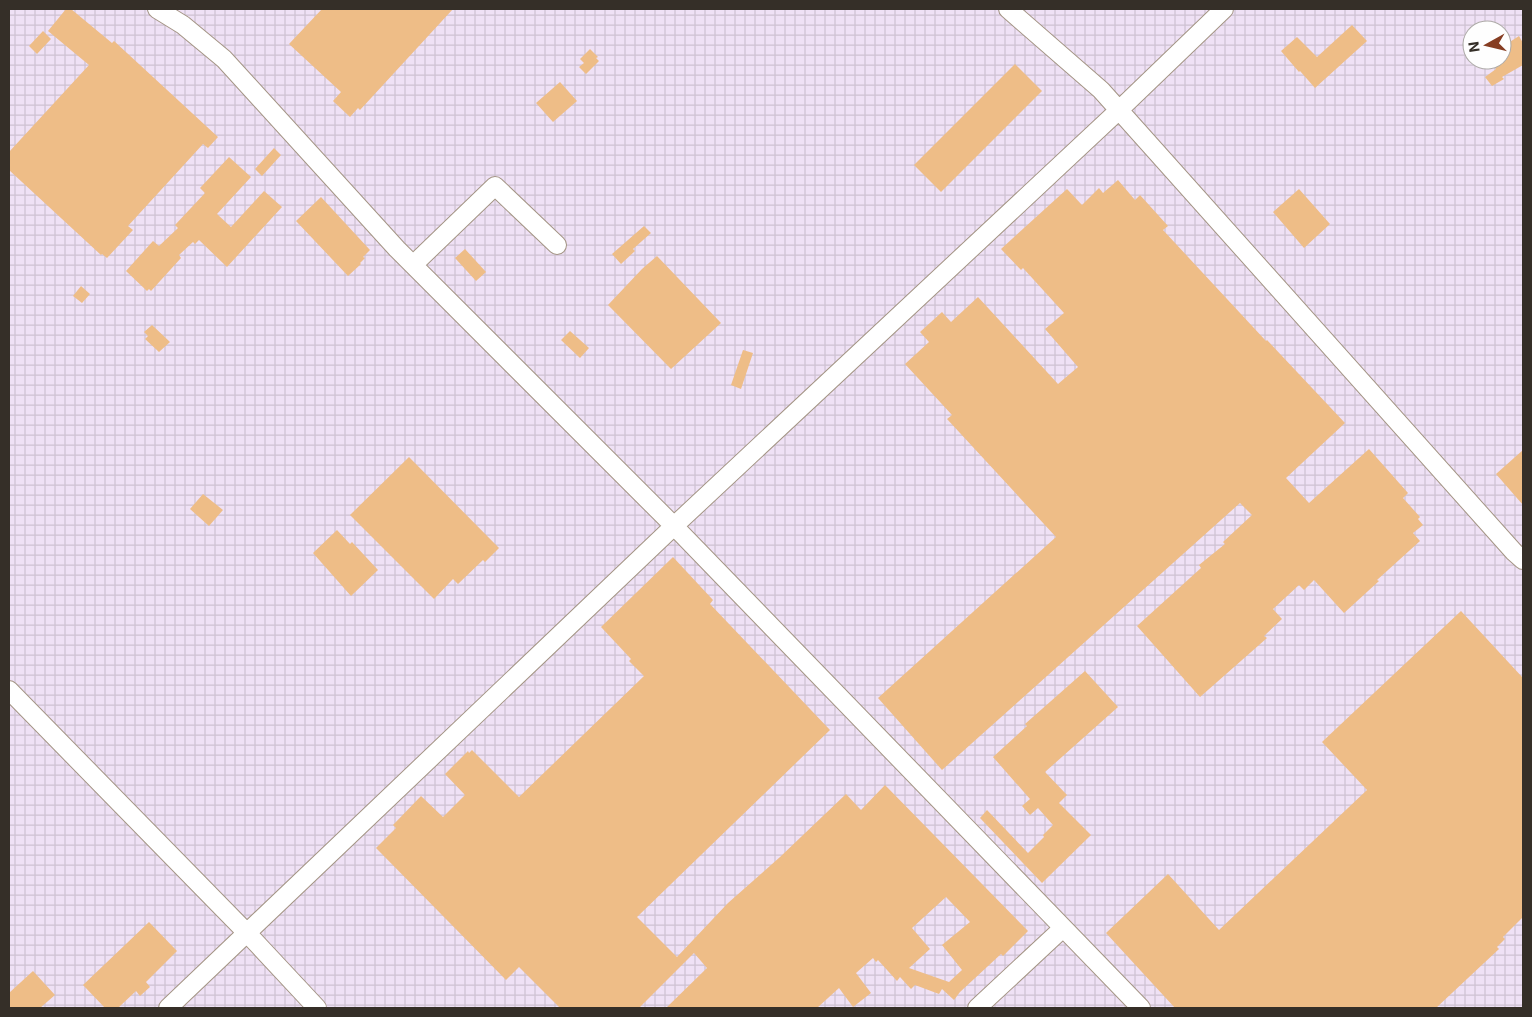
<svg xmlns="http://www.w3.org/2000/svg" width="1532" height="1017" viewBox="0 0 1532 1017" font-family="Inter,sans-serif">
<style>
.industrial{fill:url(#industrial-grid);fill-rule:evenodd}
.building{fill:#eebd87;fill-rule:evenodd}
.lines{fill:none;stroke-linecap:round;stroke-linejoin:round}
.minor-casing{stroke:#a49585;stroke-width:20}
.minor{stroke:#fff;stroke-width:18}
</style>
<defs>
<pattern id="industrial-grid" width="8" height="8" patternUnits="userSpaceOnUse" patternTransform="scale(1.25)"><rect width="8" height="8" fill="#efe1f5"/><path d="M0 4h8M4 0v8" fill="none" stroke="#cec1d2"/></pattern>
</defs>
<rect width="100%" height="100%" fill="#feeedd"/>
<path class="industrial" d="M9,9h1514v999h-1514zM1472,30h30v30h-30z"/>
<path class="building" d="M66,9h5l41,34 2,-2 104,96 -10,11 -5,-4 -75,82 5,4 -26,28 -5,-4 -1,1 -92,-85v-18l80,-87 -41,-34z
M322,9h131l-93,101 -2,-2 -8,9 -17,-16 8,-9 -52,-48z
M1352,25l15,16 -52,47 -15,-17 -1,1 -18,-21 16,-14 20,20z
M43,31l8,8 -14,15 -8,-8z
M1519,36l4,7v22l-21,12 2,2 -12,7 -7,-9 11,-8 -5,-9h11v-13z
M590,49l8,8 -2,1 3,3 -13,13 -7,-7 5,-4 -4,-4z
M1015,64l27,27 -101,101 -27,-27z
M560,82l17,19 -24,21 -17,-19z
M274,148l7,7 -19,21 -7,-7z
M229,157l22,20 -34,37 14,13 33,-36 18,16 -55,60 -28,-27 -4,4 -2,-2 -14,13 2,3 -30,33 -2,-2 -2,2 -21,-20 27,-30 6,5 19,-18 -3,-3 30,-32 -5,-5z
M1118,180l17,20 5,-5 28,31 -5,4 103,111 1,-1 78,83 -59,55 23,25 60,-54 39,44 -5,5 17,19 -2,2 5,6 -10,8 7,8 -43,39 2,1 -35,32 -30,-33 -10,10 -5,-5 -26,24 9,10 -18,17 3,2 -67,59 -63,-71 64,-58 -2,-3 26,-21 -2,-2 29,-27 -12,-12 -298,267 -64,-72 178,-161 -109,-118 5,-4 -47,-51 24,-22 -9,-10 22,-20 9,10 27,-25 80,87 20,-17 -33,-38 19,-16 -41,-45 -2,2 -20,-21 66,-60 15,16 17,-17 4,5z
M1299,189l31,35 -26,24 -31,-36z
M321,197l49,53 -7,7 2,1 -5,5 1,1 -13,12 -52,-55z
M644,226l7,7 -18,16 2,2 -14,13 -9,-10z
M465,249l21,23 -10,9 -21,-23z
M657,256l64,67 -50,46 -63,-64 34,-36z
M81,286l9,8 -8,9 -9,-7z
M152,325l18,17 -11,10 -14,-13 3,-3 -4,-4z
M570,331l19,17 -9,10 -19,-18z
M743,350l10,3 -12,36 -10,-4z
M1523,450v55l-27,-31z
M409,457l90,91 -14,14 -2,-2 -25,24 -5,-5 -19,20 -84,-84z
M203,494l20,16 -14,16 -19,-17z
M337,530l13,14 2,-2 26,28 -27,26 -38,-43z
M673,557l40,43 -3,4 120,126 -193,187 40,40 51,-54 52,-46 66,-63 15,16 24,-25 143,146 -25,25 -2,-2 -41,38 -6,8 -12,-11 -3,5 -24,-9 -4,4 -11,-12 -3,4 -19,-21 -2,2 -3,-4 -17,15 15,20 -18,14 -14,-19 -22,20h-151l41,-40 -13,-15 -55,55h-79l-41,-41 -13,13 -130,-132 20,-20 -3,-3 28,-29 22,21 22,-22 -20,-21 23,-23 1,2 3,-3 47,47 125,-121 -15,-15 2,-2 -30,-32zM946,897l24,25 -28,23 20,25 -13,12 -40,-14 21,-19 -18,-21z
M1461,611l62,67v239l-20,20 2,2 -8,8 2,2 -63,59h-261l-69,-75 62,-59 51,56 148,-140 -45,-48z
M1085,671l33,36 -73,65 22,23 -8,8 32,32 -49,48 -62,-65 7,-8 41,43 16,-16 -1,-2 10,-10 -15,-17 -8,7 -8,-9 8,-7 -37,-42 34,-31 -2,-2z
M149,922l28,29 -31,31 4,5 -10,9 -4,-5 -18,17h-13l-22,-23z
M33,971l22,24 -15,13h-31v-15z"/>
<g class="lines">
<defs>
<path id="minor" d="M157,9l26,16 41,34 173,190 277,277 467,482
M1008,9l93,81 413,462 9,8
M413,265l82,-79 62,59
M9,690l238,243 70,75
M168,1008l506,-482 444,-415 106,-102
M977,1008l86,-80"/>
</defs>
<use href="#minor" class="minor-casing"/>
<use href="#minor" class="minor"/>
</g>
<rect width="1532" height="1017" fill="none" stroke="#352f28" stroke-width="20"/>
<g transform="translate(1487 45) rotate(262)"><circle r="24" fill="#fefefe" stroke="#aeaba8"/>
<path d="M0-4L9 19L0 12L-9 19Z" fill="#863d22"/>
<text y="-8" font-size="14" font-weight="bold" text-anchor="middle" fill="#352f28">N</text>
</g>
</svg>
